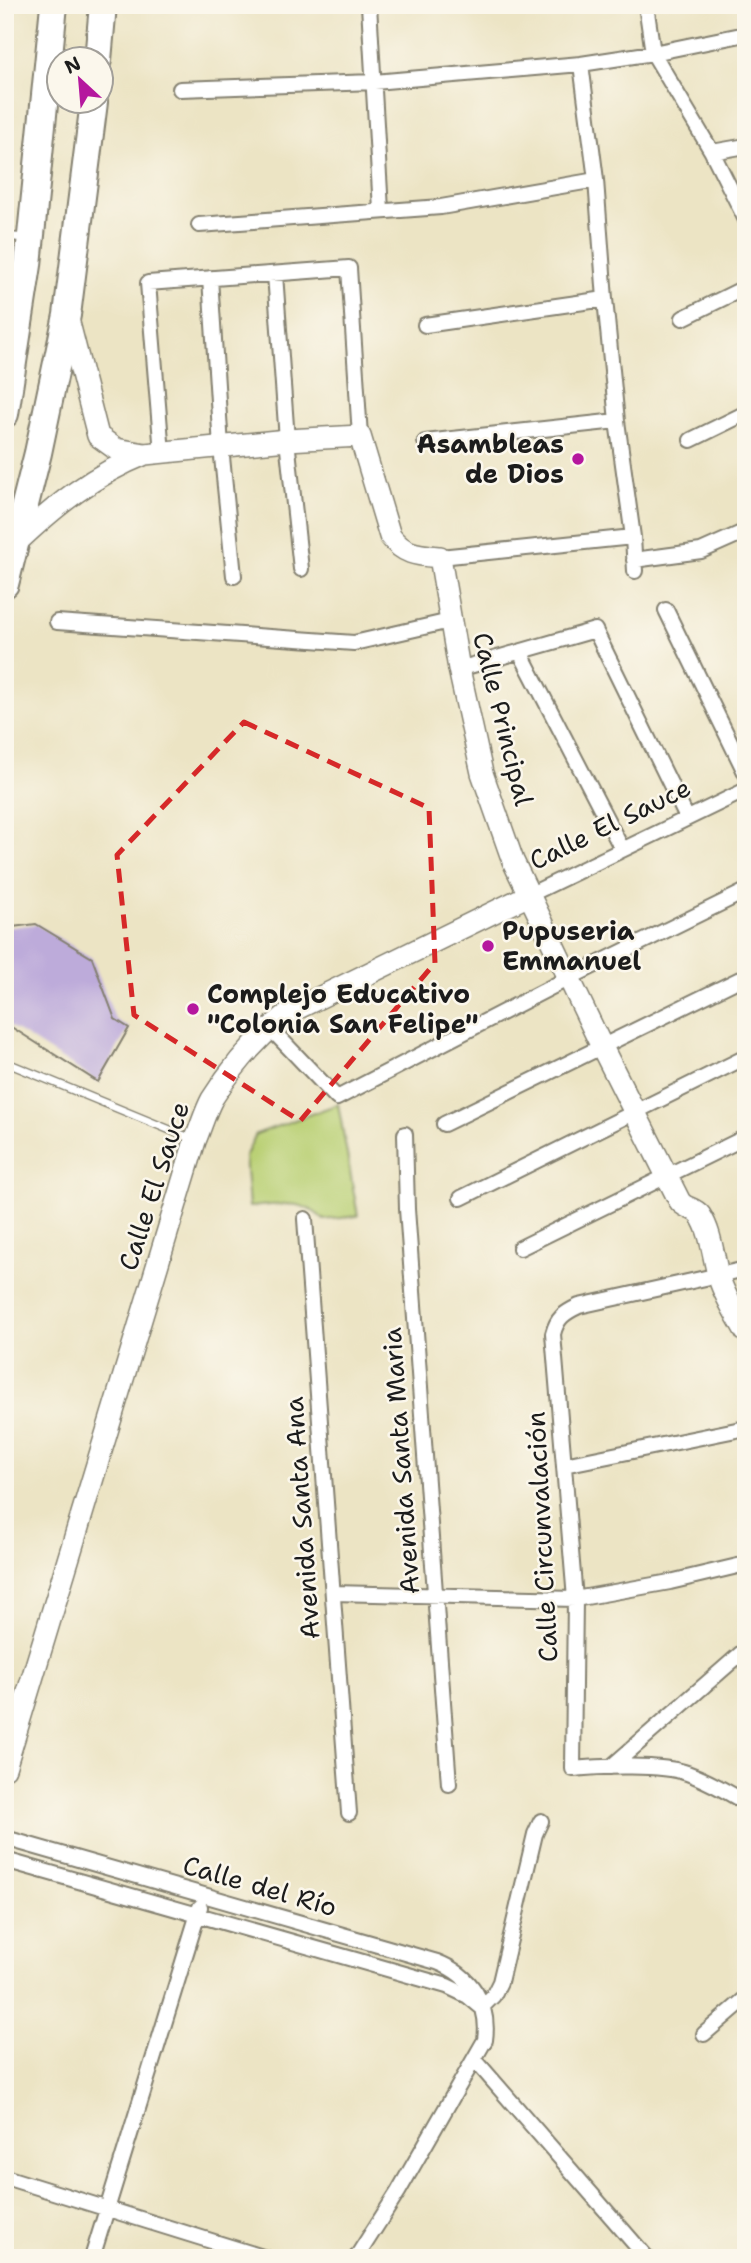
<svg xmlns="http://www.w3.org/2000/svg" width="751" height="2263" viewBox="0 0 751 2263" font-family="'Shantell Sans',sans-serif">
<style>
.green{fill:#bad074;stroke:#6b7648;stroke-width:2}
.building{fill:#bdabda}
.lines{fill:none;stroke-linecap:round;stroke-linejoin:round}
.lane-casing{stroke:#848070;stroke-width:10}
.street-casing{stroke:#848070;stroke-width:18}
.secondary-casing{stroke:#848070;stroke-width:24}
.highway-casing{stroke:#848070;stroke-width:30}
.lane{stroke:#fff;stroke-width:7}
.street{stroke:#fff;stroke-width:14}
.secondary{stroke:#fff;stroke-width:21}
.highway{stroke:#fff;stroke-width:26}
.marked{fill:none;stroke:#d62828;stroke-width:5;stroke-dasharray:14 9;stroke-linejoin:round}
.poi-dot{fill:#b5179e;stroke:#fbf7ec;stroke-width:2.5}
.labels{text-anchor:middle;stroke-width:5;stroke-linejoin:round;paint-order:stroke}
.poi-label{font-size:26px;font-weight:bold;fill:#1c1c1c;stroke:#fbf7ec;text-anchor:start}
.street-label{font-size:26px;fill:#1c1c1c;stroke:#fbf7ec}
</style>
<rect width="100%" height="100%" fill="#fbf7ec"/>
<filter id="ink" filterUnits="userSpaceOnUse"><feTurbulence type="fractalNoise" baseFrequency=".0143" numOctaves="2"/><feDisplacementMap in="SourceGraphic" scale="14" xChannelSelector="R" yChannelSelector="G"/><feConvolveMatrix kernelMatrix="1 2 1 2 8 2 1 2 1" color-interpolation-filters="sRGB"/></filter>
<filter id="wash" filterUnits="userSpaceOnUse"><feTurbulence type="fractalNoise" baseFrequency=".00686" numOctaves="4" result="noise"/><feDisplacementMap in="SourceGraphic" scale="28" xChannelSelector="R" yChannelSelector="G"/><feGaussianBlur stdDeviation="1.57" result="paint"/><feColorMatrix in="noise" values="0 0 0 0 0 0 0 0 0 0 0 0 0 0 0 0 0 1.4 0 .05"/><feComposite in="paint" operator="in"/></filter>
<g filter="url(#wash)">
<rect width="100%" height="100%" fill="#ece4c4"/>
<path class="green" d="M338,1104l20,112 -34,4c-23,-23 -45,-15 -75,-13l-4,-50 11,-23z"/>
<g id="blocks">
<path class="building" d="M36,924l56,34 23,61 14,9 -31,54 -93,-59v-95z"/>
</g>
</g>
<g filter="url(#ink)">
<use href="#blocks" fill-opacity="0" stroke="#848070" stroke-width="2"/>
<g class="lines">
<defs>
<path id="lane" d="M5,236l20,2
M5,1062l187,77"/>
<path id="street" d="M369,5l12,205
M646,5l7,48 59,99 34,68
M581,64l15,116 9,119 12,122 16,116 2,34
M180,89l194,-7 207,-18 72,-11 93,-19
M712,152l34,-6
M199,225l242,-18 155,-27
M275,274l12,166 14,129
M210,278l11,169 13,129
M683,318l63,-31
M425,325l180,-26
M691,440l55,-27
M425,442l192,-21
M162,453l-14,-170 201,-15 11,168
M440,557l193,-20
M634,560l67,-9 45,-20
M666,610l80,164
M57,622l297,21 96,-22
M520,652l102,197
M459,669l136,-39 92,188
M529,895l217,-105
M271,1029l66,69 232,-120 177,-87
M444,1124l302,-148
M405,1134l2,75 42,575
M461,1198l285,-141
M305,1219l44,594
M520,1248l226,-111
M746,1269l-167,37c-15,7 -22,12 -26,28l22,265 -2,170c27,-3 90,-5 114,4 20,7 41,19 59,30
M564,1465l182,-37
M333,1593l242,6 95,-17 76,-18
M611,1767l135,-118
M5,1838l432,124c34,13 53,42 48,78l-87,152 -42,66
M5,1860l442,126 21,10 12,10
M482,2007l11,-11 7,-14 35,-148 6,-13
M704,2034l42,-36
M475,2060l172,198
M5,2177l261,81
M92,2258l108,-351"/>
<path id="secondary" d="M68,319l30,117 18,13 29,5 142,-14 73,-4 30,100c14,19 28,19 50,21l19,112 23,104 31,88 89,186 77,153c5,9 15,7 21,15 12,18 13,43 19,63 6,19 17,36 27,54
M16,543c40,-38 77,-68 129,-89
M5,1768l190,-627c6,-14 10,-29 17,-42 20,-32 48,-64 78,-87l239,-117"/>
<path id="highway" d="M98,60l5,-55
M5,414l23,-149 26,-260
M5,584l33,-131 29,-138 27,-213"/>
</defs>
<use href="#lane" class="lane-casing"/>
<use href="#street" class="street-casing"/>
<use href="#secondary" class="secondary-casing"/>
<use href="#highway" class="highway-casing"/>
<use href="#lane" class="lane"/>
<use href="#street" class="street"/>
<use href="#secondary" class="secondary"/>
<use href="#highway" class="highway"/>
</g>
</g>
<path class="marked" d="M244,722l185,86 6,155 -135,158 -166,-106 -17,-160z"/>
<g class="poi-dot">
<circle cx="578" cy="459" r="7"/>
<circle cx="488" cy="946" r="7"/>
<circle cx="193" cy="1009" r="7"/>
</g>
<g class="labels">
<g class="poi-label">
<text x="564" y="453" text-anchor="end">Asambleas<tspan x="564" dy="30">de Dios</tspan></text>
<text x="502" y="940">Pupuseria<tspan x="502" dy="30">Emmanuel</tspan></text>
<text x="207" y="1003">Complejo Educativo<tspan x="207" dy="30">"Colonia San Felipe"</tspan></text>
</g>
<g class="street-label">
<text transform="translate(503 719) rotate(76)" y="9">Calle Principal</text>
<text transform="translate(610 824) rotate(-26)" y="9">Calle El Sauce</text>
<text transform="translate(154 1186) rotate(-72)" y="9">Calle El Sauce</text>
<text transform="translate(401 1461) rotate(-94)" y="9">Avenida Santa Maria</text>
<text transform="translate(302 1518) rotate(-94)" y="9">Avenida Santa Ana</text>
<text transform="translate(542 1537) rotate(-93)" y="9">Calle Circunvalación</text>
<text transform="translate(260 1886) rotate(16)" y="9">Calle del Río</text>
</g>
</g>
<rect width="751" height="2263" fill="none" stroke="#fbf7ec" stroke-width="28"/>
<g transform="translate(80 80) rotate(334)"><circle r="33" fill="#fbf7ec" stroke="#a29f99" stroke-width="2"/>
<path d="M0-5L12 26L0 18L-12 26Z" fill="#b5179e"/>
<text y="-10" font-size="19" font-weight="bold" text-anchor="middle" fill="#1c1c1c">N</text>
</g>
</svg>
